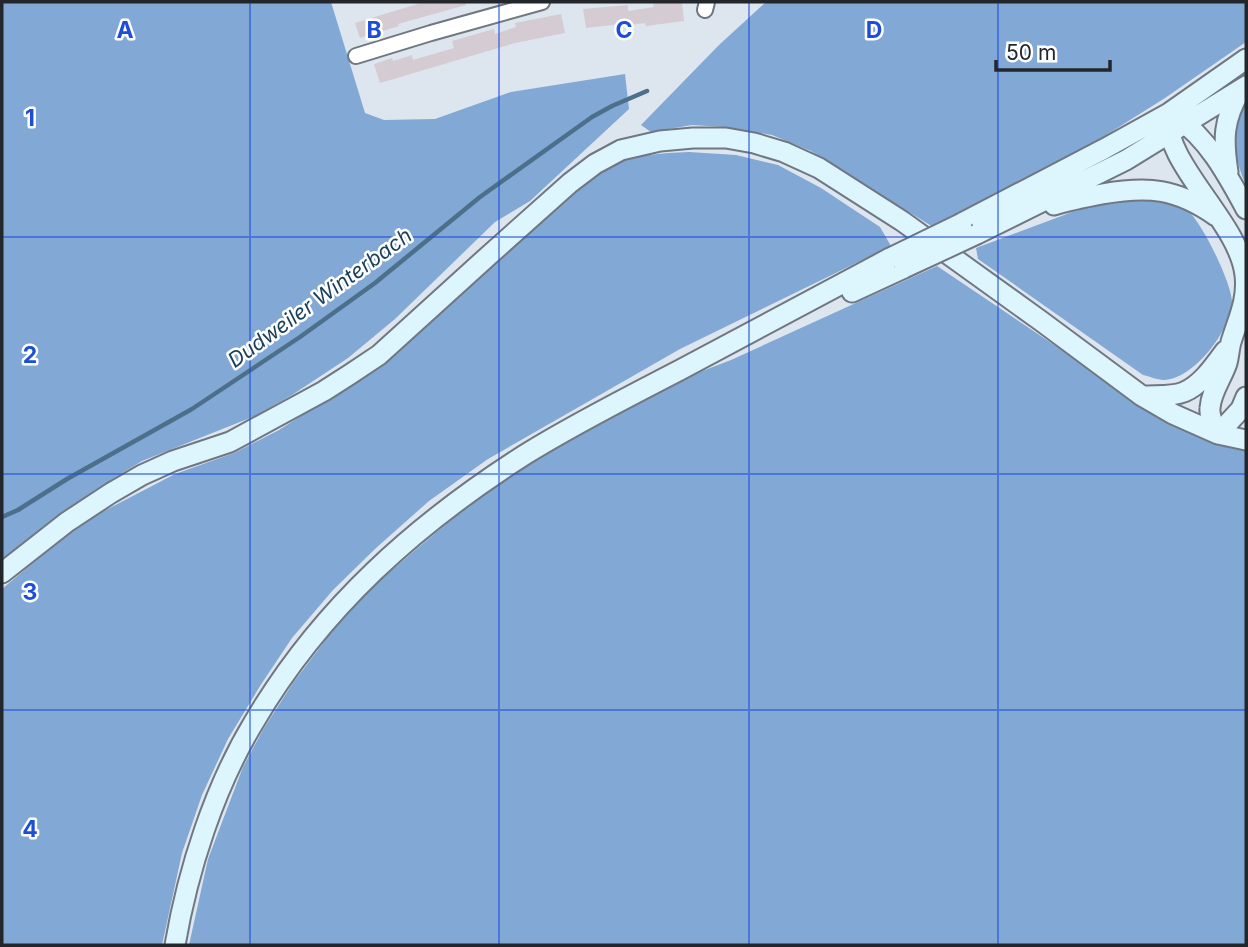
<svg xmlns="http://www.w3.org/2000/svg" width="1248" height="947" viewBox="0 0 1248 947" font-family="Inter,sans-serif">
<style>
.forest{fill:#82a8d5}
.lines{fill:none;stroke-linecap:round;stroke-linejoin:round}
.stream{stroke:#4c6f8a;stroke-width:4.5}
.building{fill:#d5cbd3}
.street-casing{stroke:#707780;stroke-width:18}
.secondary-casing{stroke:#707780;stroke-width:23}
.street{stroke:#fff;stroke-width:14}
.secondary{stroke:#ddf6fe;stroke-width:19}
.secondary-bridge-casing{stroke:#707780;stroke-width:23;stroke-linecap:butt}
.secondary-bridge{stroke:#ddf6fe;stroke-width:19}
.grid{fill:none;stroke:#1d4ed8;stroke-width:2;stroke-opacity:0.55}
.labels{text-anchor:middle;stroke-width:5;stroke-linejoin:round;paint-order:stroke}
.water-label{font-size:21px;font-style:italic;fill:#183f5a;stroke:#fff}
.grid-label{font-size:23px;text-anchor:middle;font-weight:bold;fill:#1d4ed8;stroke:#fff;stroke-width:5;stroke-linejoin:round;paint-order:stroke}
</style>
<rect width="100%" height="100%" fill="#dde5ef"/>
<path class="forest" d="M2,2h329l34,111 19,7 51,-1 76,-27 114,-18 4,35 -99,92 -35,21 -100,97 -47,39 -56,37 -37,21 -113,45 -28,17 -112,83z
M766,2h480v40l-81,56 -62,39 -148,80 -22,10 -122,-76 -39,-16 -48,-8 -32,-2 -41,7 -10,-7 78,-80z
M1246,103v82c-12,-25 -16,-59 0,-82z
M689,152l47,3 42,10 43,23 59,39 11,19 -211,103 -192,110 -59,42 -53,47 -43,42 -41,48 -32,48 -32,53 -26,56 -20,58 -20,92h-160v-356l77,-65 96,-50 59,-21 45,-23 72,-46 224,-198c11,-7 22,-15 33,-20 26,-11 53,-13 81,-14z
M1154,196c12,4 24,7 34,15 14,11 45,75 44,92 -2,28 -38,76 -68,77 -7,0 -15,-4 -21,-5l-165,-116 -2,-11 99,-37 48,-14z
M937,266l178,120 29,24 56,25 46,10v500h-1057l19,-86 35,-92 21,-39 29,-45 37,-49 43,-48 80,-68 42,-31 46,-30 130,-74 60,-23z"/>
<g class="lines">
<path class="stream" d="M2,517l16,-7 49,-31 125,-70 108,-72 75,-54 105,-86 112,-80 20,-11 35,-15"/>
</g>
<path class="building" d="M424,2h42v3l-68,19 1,2 -39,12 -5,-15z
M668,2h14l2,19 -38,5 -1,-3 -15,2v-2l-44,5 -3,-19 45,-4v6l26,-4 -1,-3z
M561,14l4,19 -50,10 -135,40 -6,-19 18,-6 1,3 19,-6 1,5 41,-12 -2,-7 42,-12 1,5 21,-7 -1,-4z"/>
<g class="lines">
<defs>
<path id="street" d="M705,10l2,-8
M356,56l75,-23 111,-31"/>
<path id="secondary" d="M1169,113c-9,48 70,108 76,162 3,25 -7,44 -14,67 -2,7 -2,14 -4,21 -5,15 -16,29 -17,45 -1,9 4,18 8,26
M1176,117c32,21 52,59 70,92
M1228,172c-5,-32 -5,-52 12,-81
M1054,205c16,-5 32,-8 48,-11 46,-8 74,-6 114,22
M962,223l142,-74 65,-36 77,-54
M977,234l149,-74 120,-74
M852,292l52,-24
M1143,396c13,-1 29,1 41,-4 17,-7 30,-26 41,-41
M1218,434l23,-25 5,-12
M2,573l65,-51 44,-29 31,-18 31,-14 57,-19 94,-51 25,-16 30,-20 107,-97 84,-75 25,-19 26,-14 39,-9 33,-3h33l28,5 30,9 35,16 83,53 139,100 101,75 31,18 45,20 28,6
M175,945c13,-75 39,-157 79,-223 67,-114 162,-198 272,-268 50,-31 102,-57 154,-84 70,-37 140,-74 210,-112"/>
</defs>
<use href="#street" class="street-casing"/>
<use href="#secondary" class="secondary-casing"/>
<use href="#street" class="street"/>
<use href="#secondary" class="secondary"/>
<defs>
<path id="secondary-bridge" d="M890,258l72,-35
M904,268l73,-34"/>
</defs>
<use href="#secondary-bridge" class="secondary-bridge-casing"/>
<use href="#secondary-bridge" class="secondary-bridge"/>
</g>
<path class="grid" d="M250,2v943M499,2v943M749,2v943M998,2v943M2,237h1244M2,474h1244M2,710h1244"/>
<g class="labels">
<g class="water-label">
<text transform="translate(320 298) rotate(-36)" y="7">Dudweiler Winterbach</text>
</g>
</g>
<g class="grid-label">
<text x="125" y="38">A</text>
<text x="374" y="38">B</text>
<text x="624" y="38">C</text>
<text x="874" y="38">D</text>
<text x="30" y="126">1</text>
<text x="30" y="363">2</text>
<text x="30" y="600">3</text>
<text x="30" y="837">4</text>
</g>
<rect width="1248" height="947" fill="none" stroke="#23262a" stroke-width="7"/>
<path d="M996 60v10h114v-10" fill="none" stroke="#23262a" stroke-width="3.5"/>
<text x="1006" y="60" font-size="21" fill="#23262a" stroke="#ffffff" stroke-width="5" paint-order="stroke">50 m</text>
</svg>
